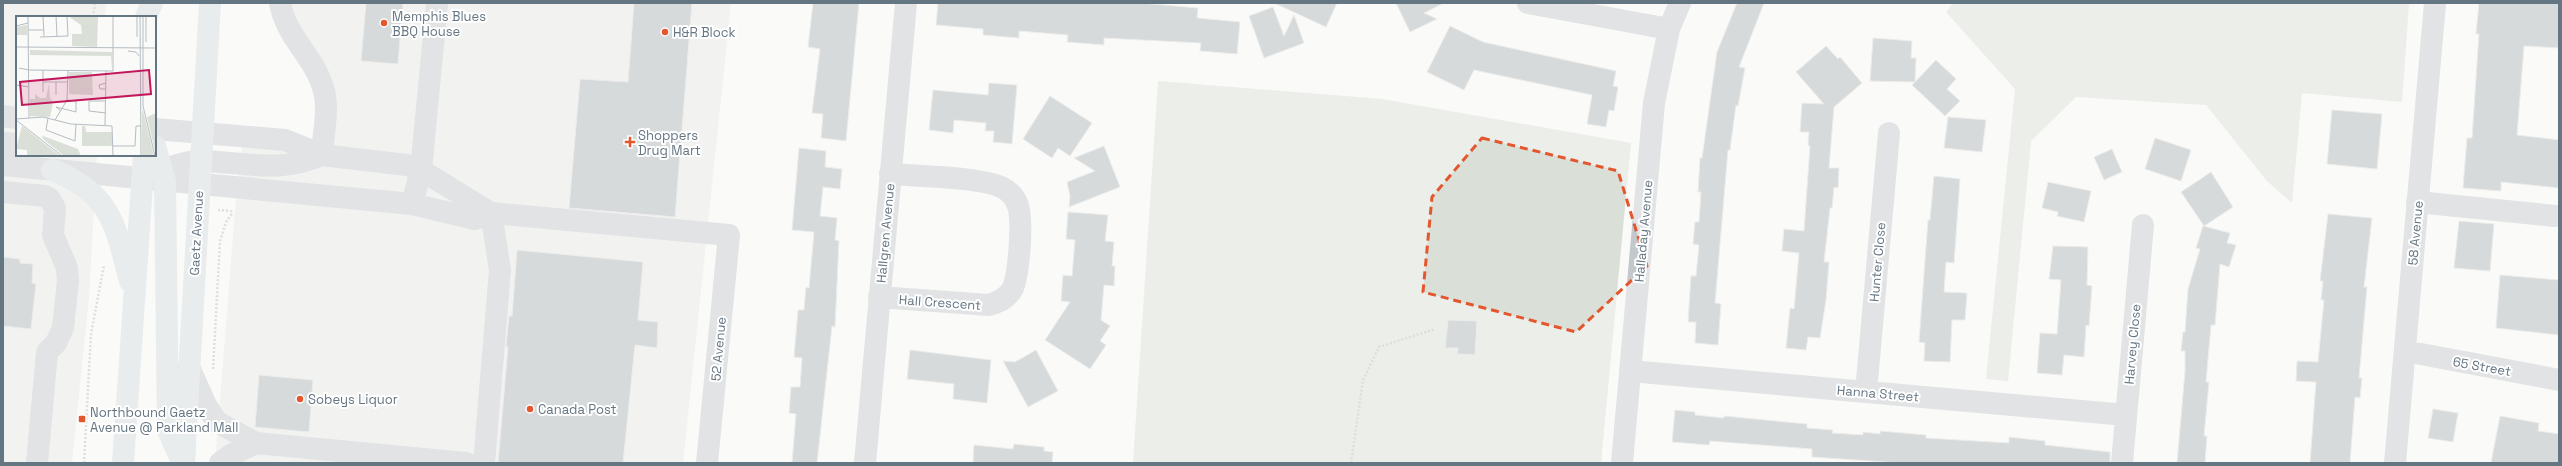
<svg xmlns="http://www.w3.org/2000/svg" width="2562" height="466" viewBox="0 0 2562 466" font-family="'Space Grotesk',sans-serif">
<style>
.built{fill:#e8e9e9}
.green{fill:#dadfd7}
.building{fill:#aab3b9;stroke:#dcdcda}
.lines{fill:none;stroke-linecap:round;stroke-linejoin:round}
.path{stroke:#bbbfc2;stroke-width:2.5;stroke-dasharray:2 2;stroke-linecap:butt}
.minor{stroke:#c3c8cc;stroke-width:22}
.major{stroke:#d6dbdf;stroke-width:22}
.marked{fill:none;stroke:#e4572e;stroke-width:3;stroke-dasharray:8 5;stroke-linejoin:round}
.poi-dot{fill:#e4572e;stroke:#fff;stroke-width:1.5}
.labels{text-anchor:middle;stroke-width:4;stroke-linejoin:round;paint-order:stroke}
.poi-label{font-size:13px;fill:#657683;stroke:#fff;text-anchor:start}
.street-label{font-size:13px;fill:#657683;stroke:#fff}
.inset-road{fill:none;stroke:#b5bdc2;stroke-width:1}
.view{fill:#c2185b;fill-opacity:0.15;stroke:#c2185b;stroke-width:2}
.inset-edge{fill:none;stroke:#657683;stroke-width:2}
</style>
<rect width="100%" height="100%" fill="#fafaf8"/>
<path class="built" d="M3,3h103l-1,14h-88v138h80l-8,143 -17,165h-69z
M285,3h446l-48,460h-468l21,-264 7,-62 78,18 4,-52z"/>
<path class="green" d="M1953,3h456l-7,99 -100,-9 -10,110 -25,-22 -61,-76 -130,-8 -45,44 -23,240 -22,-2 29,-290 -69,-77z
M1158,81l224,18 249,44 -30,320h-468z"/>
<path class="building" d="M366,3h37l-5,61 -37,-3z
M634,3h58l-17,214 -106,-9 11,-129 48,3z
M813,3h46l-13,138 -25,-3 2,-24 -11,-1 8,-64 -12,-2z
M938,3h203l57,5 -1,10 43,4 -3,32 -37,-3 1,-8 -97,-5v7l-37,-3 1,-7 -49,-4v7l-36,-3v-6l-47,-4z
M1274,3h63l-11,24z
M1396,3h48l-20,10 13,6 -27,13z
M1737,3h27l-25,64 6,1 -7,38 -2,-1 -6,45h-2l-13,153 6,1 -3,41 -23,-2 1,-21h-8l3,-46h5l3,-31 -6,-1 2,-22h4l2,-30h-3l2,-34h2l15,-106z
M2479,3h80v45l-35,-2 -7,89 42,5v48l-58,-6v9l-38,-3 4,-50h5l7,-104h-3z
M1273,7l11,29 10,-21 10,28 -40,15 -15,-42z
M1450,26l33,16 133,29 -3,15 5,1 -4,24 -5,-1 -3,17 -19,-3 5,-29 -118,-25 -10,20 -37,-18z
M1873,38l39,3 -1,17h5l-1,24 -45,-1z
M1826,46l12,13 2,-2 22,26 -28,24 -5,61h10l-1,20 -4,-1 -2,21h-2l-6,54h5l-3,38 -6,38 -12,-1 -2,13 -20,-2 4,-40 4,1 5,-56 -17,-2 2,-22 20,2 6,-85 -2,-1 1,-13h-9l2,-29 22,1 -28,-32z
M1936,60l20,19 -9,10 13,12 -15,15 -33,-31z
M989,83l28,2 -5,59 -19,-2 1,-11h-9l1,-8 -32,-3 -1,13 -24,-3 4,-40 55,5z
M1050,96l42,27 -22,33 -12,-8 -6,10 -29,-19z
M2332,110l50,4 -5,55 -50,-5z
M1948,117l38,3 -4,32 -38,-4z
M2155,138l36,12 -10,31 -36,-12z
M1104,146l16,41 -51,20 1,-11 -3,-14 28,-11 -21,-13z
M799,148l27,3 -1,16 17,2 -2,20 -17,-2 -3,29 17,2 -2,22 4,1 -4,86 -3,-1 -15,137h-25l4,-49 -7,-1 2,-26h9l2,-29 -8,-1 4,-47h6l2,-23 3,1 5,-56 -22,-2z
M2112,149l10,23 -18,8 -10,-23z
M2211,172l22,35 -29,19 -23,-34z
M1934,176l26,3 -6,84 -8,-1 -2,30 23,1 -2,27h-13l-2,42 -26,-1 1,-18 -6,-1 9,-122h2z
M2048,182l43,9 -7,31 -27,-6 1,-4 -16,-4z
M1068,212l40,3 -3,26 9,1 -2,24h3l-1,20 -10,-1 -3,35 9,6 -10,15 6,4 -16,24 -45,-29 25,-38 -9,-1 2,-26 9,1 3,-36 -9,-1z
M2328,214l44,4 -8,69h3l-8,91h3l-2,20 -5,-1 -5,66h-40l6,-81 -20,-1 1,-20 21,1 6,-62h-3l2,-19h-3z
M2459,221l35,3 -4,47 -36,-3z
M2203,226l27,7 -3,10 9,2 -7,22 -9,-3 -5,61h-4l-5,57h3l-5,54h3l-2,27h-28l8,-92v-20h-4l2,-19h2l3,-43 12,-40 -4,-1z
M2053,246l35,1 -1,38 5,1 -3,40 -3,-1 -2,32 -20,-2 -2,20 -25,-2 3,-40 17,1 4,-54 -12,-1z
M517,250l126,12 -5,58 20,2 -1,26 -22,-3 -12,118h-125l10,-116 -2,-1 3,-30h3z
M3,257l17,2v4l13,1 -1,19 4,1 -5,45 -28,-3z
M2500,275l59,5v55l-63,-7z
M1448,320l29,1 -2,34 -18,-1 1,-6h-13z
M910,350l81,10 -4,43 -34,-4 1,-15 -47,-5z
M1036,350l22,41 -30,16 -25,-46 12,1z
M259,375l54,5 -4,52 -54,-5z
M2433,409l25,4 -5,29 -25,-4z
M1675,410l20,2v3l29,3v-2l83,8v4l26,2 -1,3 31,2v-3l17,2v-3l46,4v3l83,5v-6l36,4v4l65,7v11h-209l-89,-6v-8l-102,-8 -1,4 -37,-3z
M2500,416l39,7 -1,8 21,3v29h-68z
M1014,444l30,3v4l9,1 -1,11h-79l1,-18 39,4z"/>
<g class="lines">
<path class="path" d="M93,17l2,-14
M218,210l13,1
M213,369l7,-128 6,-19 6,-8 -1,-3
M84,463l7,-129 13,-69
M1351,463l12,-83 16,-33 56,-18"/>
<path class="minor" d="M280,3c6,35 36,55 44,88 5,19 -1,44 -2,64
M1528,3l141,26
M3,116l14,2
M155,129l130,11 37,15 85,10 14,5 70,43 238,22 -22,228
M3,143l14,1
M3,165l409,39 63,15 16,-6
M146,177c18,-7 36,-16 55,-16 44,1 78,13 121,-6
M3,192l42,4 4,2 6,10 -2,27 14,33 1,13 -5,47 -7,15 -9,9 -10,111
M2417,202l138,14
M412,204l9,-34 16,-167
M879,297l110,8c10,-3 19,-7 24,-17 6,-15 10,-67 5,-82 -2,-8 -9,-15 -15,-18 -20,-11 -87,-12 -113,-14
M2405,351l154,29
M189,367l17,38 11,17 39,21 210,20
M1630,371l496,44
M1866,392l23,-259
M220,463l11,-8 25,-12
M484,463l16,-193 -9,-57
M865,463l41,-460
M1622,463l32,-360 15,-74 11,-26
M2122,463l21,-238
M2395,463l40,-460"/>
<path class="major" d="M146,17l6,-14
M155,146l10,35 3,249 14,32
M52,170c59,23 63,54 78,111
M123,463l21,-308
M184,463l26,-460"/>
</g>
<path d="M0 0H2562V466H0ZM1482,138l136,33 29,95 -71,66 -153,-40 9,-95z" fill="#fafaf8" fill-opacity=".55" fill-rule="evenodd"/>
<path class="marked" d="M1482,138l136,33 29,95 -71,66 -153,-40 9,-95z"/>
<g class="poi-dot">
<circle cx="384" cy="23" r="4"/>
<circle cx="665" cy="32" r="4"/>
<path d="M628 136h4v4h4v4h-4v4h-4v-4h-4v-4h4z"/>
<circle cx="300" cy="399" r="4"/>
<circle cx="530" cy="409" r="4"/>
<rect x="78" y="415" width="8" height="8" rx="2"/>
</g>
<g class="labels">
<g class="poi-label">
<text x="392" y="21">Memphis Blues<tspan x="392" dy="15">BBQ House</tspan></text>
<text x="673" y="37">H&amp;R Block</text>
<text x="638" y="140">Shoppers<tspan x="638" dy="15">Drug Mart</tspan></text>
<text x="308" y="404">Sobeys Liquor</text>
<text x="538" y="414">Canada Post</text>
<text x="90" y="417">Northbound Gaetz<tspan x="90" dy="15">Avenue @ Parkland Mall</tspan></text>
</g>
<g class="street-label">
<text transform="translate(1643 231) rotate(-85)" y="5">Halladay Avenue</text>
<text transform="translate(196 233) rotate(-87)" y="5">Gaetz Avenue</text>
<text transform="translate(885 233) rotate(-85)" y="5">Hallgren Avenue</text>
<text transform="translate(2415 233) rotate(-85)" y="5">58 Avenue</text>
<text transform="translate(1877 262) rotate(-85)" y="5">Hunter Close</text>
<text transform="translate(940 302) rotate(4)" y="5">Hall Crescent</text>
<text transform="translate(2132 344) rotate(-85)" y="5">Harvey Close</text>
<text transform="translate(718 349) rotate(-85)" y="5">52 Avenue</text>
<text transform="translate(2482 366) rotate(10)" y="5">65 Street</text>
<text transform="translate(1878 393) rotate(5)" y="5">Hanna Street</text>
</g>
</g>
<g transform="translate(16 16)">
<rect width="140" height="140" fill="#fafaf8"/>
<path d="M52,0h30l-1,31 -25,-1v-12h10l-1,-9zM11,9v10h-11v-8zM14,34l82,2v17l-1,-13 -81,-1zM53,56h23l1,23 -24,-1zM33,67l1,15 3,4 -3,15 -20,-1v-17h5v-5l5,4h6zM126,95h1l11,45h-12zM140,97v42l-9,-38zM6,110l38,30h-33v-6l-11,-1zM66,110h3l1,6h26v14h-30zM27,120l35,13 3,7h-17l-22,-18z" fill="#dadfd7"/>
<path class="inset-road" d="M12,0l1,102M27,0l1,20M40,0l1,20M124,0l1,140M127,0v90l12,50M0,10l12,-3M12,14h15M24,21l28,-1 -1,-20M121,21v-21M130,26v-26M0,31l140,1M112,35l8,1 3,4M3,52l10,2 84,1v-55M27,54v22M27,66h25M40,66v13M0,69l13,2M90,73h-6l-1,-4 7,-2M45,95l-5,-4 20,5v-11l-9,-1M90,97l-17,-2v-10h17M32,102l-2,12 29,11 1,-17M0,103l27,-2 28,7 41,2 1,30M0,104l46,36M39,104l12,-20 1,-30M89,109l1,-54M97,130h22l1,-20h5"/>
<path class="view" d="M133,54l2,24 -129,11 -2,-23z"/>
<rect width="140" height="140" class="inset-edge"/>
</g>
<rect width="2562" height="466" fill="none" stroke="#657683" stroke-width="8"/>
</svg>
